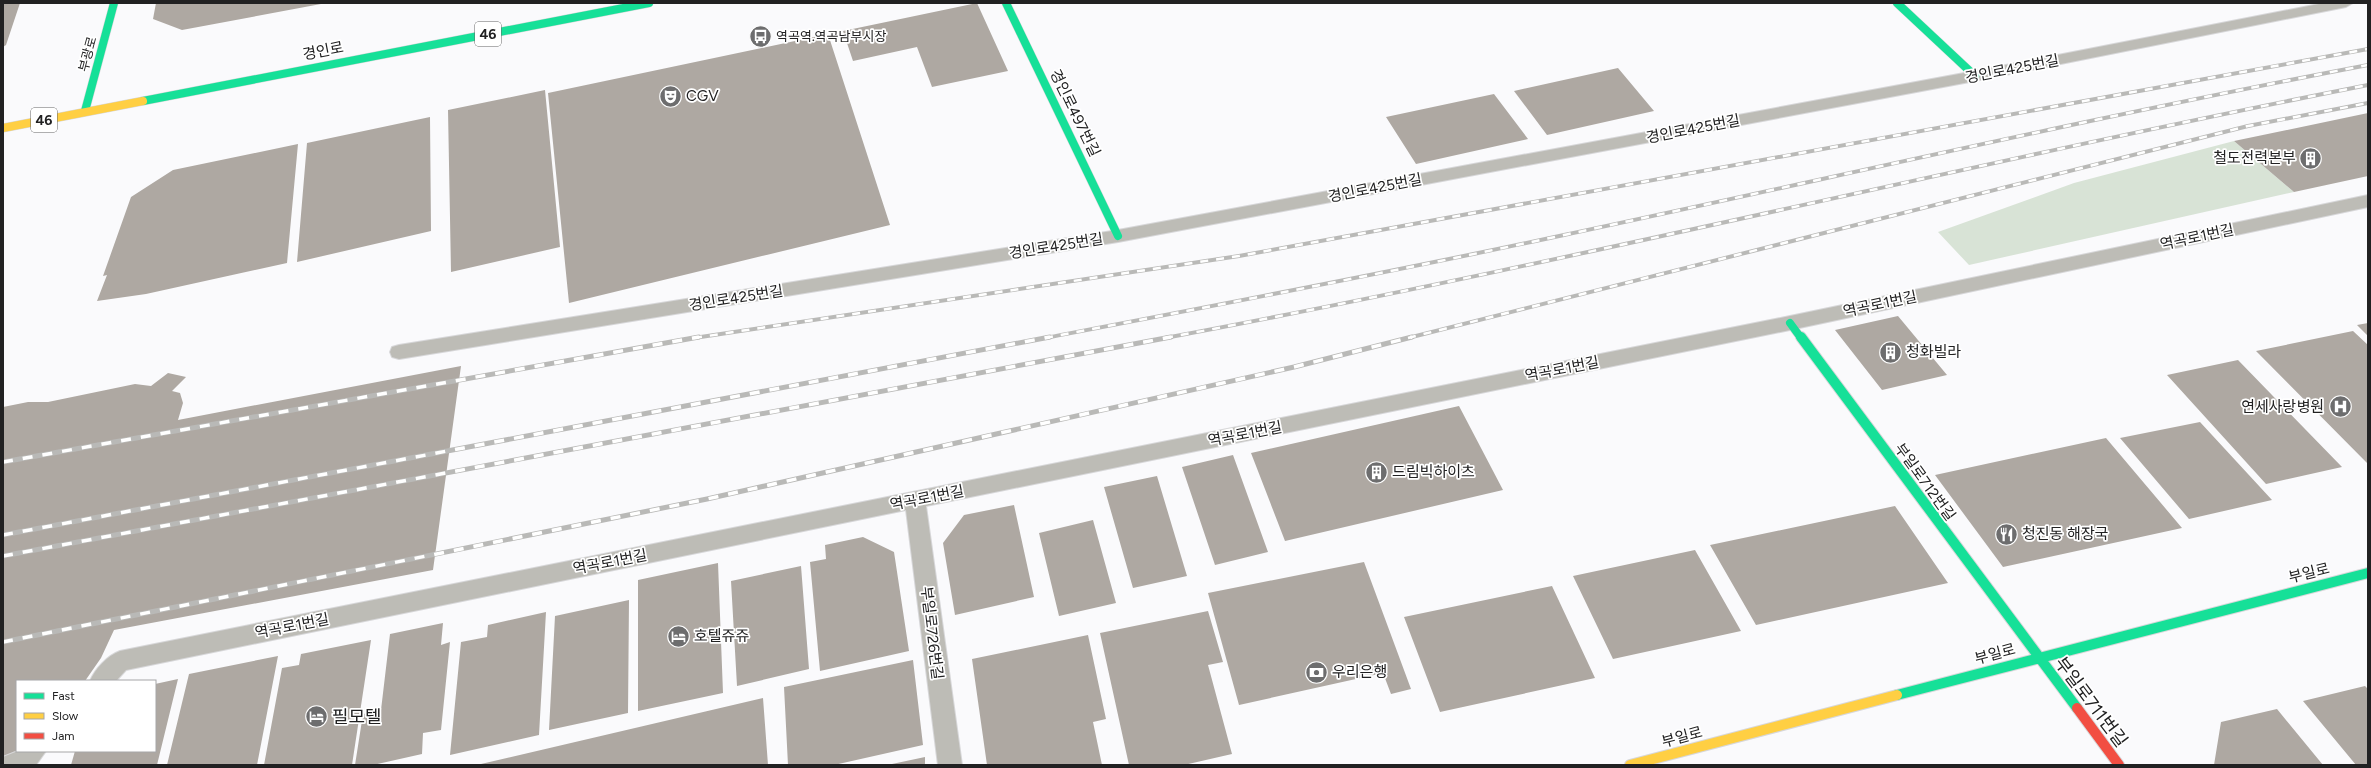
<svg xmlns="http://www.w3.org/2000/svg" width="2371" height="768" viewBox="0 0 2371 768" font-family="Figtree,'Noto Sans KR',sans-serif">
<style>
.green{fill:#d8e3d6}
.building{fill:#aea8a2}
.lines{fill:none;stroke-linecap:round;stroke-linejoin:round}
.lane-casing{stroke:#d7d7d9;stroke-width:2}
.fast-far1-casing{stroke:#d7d7d9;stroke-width:9}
.fast-casing{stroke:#d7d7d9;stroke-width:12}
.slow-far1-casing{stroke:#d7d7d9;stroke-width:9}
.slow-casing{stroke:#d7d7d9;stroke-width:12}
.jam-casing{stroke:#d7d7d9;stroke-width:12}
.lane{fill:#bdbcb6;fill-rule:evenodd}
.fast-far1{stroke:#16e098;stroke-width:8}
.fast{stroke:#16e098;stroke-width:10}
.slow-far1{stroke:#ffcf43;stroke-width:8}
.slow{stroke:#ffcf43;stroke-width:10}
.jam{stroke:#f24e42;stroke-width:10}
.rail-far1-casing{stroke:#b9b9b7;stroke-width:4}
.rail-casing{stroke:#b9b9b7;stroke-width:5}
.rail-far1{stroke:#fff;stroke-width:2.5;stroke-dasharray:8;stroke-linecap:butt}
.rail{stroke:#fff;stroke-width:3.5;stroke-dasharray:10;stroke-linecap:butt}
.labels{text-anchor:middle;stroke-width:3.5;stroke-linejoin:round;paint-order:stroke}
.far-poi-label{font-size:13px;fill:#212122;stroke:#fff;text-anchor:start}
.far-street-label{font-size:13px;fill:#212122;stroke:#fff}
.shield{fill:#fff;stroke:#646464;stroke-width:1}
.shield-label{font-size:14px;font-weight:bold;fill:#212122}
.street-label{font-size:15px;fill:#212122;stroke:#fff}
.poi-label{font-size:15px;fill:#212122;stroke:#fff;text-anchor:start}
.near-street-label{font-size:18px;fill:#212122;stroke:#fff}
.near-poi-label{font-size:18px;fill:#212122;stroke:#fff;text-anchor:start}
</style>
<rect width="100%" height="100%" fill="#fafafc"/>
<path class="green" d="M2234,141l60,51 -325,73 -31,-33 136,-49z"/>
<path class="building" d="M3,3h17l-14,42 -3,2z
M156,3h165v1l-139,26 -29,-11z
M977,3l31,68 -76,16 -15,-40 -64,14 -10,-30z
M828,34l62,191 -321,78 -21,-210z
M1618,68l36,43 -107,24 -33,-44z
M545,90l15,157 -109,25 -3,-162z
M1494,94l34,45 -112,25 -30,-47z
M2368,113v63l-74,16 -60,-51z
M430,117l1,114 -134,31 10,-119z
M298,144l-11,119 -141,31 -49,7 10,-26 -4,1 28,-79 42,-27z
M1898,316l49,59 -65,15 -47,-60z
M2368,323v13l-11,-11z
M2353,331l15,14v119l-112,-113z
M2238,360l104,107 -76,17 -99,-109z
M461,366l-28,204 -319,60 -13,28 -16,23h-68v70h4l-18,8v-352l25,-5h20l87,-18 16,2 17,-13 18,4 -14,14 8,2 3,10 -5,17z
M1459,406l44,84 -218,51 -34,-88z
M2200,422l72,78 -83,19 -69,-81z
M2106,438l76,90 -179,39 -68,-92z
M1233,455l35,97 -53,13 -33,-98z
M1157,476l30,100 -54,12 -29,-101z
M1014,505l20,92 -79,18 -12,-72 21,-28z
M1895,506l53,77 -192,42 -46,-80z
M1093,520l23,83 -57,13 -20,-83z
M863,537l31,15 15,99 -89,20 -10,-109 16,-3 -1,-14z
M1695,550l46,81 -128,28 -40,-83z
M1364,562l47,127 -20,5 -8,-21 -144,32 -31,-112z
M718,563l5,130 -85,18v-131z
M801,566l8,103 -72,17 -6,-105z
M1552,586l43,92 -155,34 -36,-95z
M629,600l-1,113 -79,17 6,-114z
M1208,611l15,51 -15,3 24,89 -48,11h-55l-29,-132z
M546,612l-7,123 -89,20 11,-113 26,-5 1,-12z
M443,623l-2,22 9,-3 -9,88 -18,3 -1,21 -49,11h-18l8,-51 18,-4 9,-76z
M1088,635l18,84 -13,3 9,43h-115l-15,-106z
M371,640l-19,125h-88l18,-97 17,-3 2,-11z
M278,656l-21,109h-90l22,-91z
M913,660l10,85 -89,20h-46l-4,-78z
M178,679l-21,86h-86l4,-14h80v-67z
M2365,686l3,3v76h-12l-53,-64z
M763,698l5,67h-287v-1z
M2277,709l46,56h-109l7,-43z
M925,757v8h-33v-1z"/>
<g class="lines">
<defs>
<path id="lane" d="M2324,3h29l-7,4 -371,74 -857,161 -719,117 -7,-2 -2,-5 2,-5 7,-2 719,-115 857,-159z
M2368,195v12l-578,123 -864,176 36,259h-24l-32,-255 -780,160 -10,11h-26c5,-12 17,-25 30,-30l1670,-335z
M18,751h28l-10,14h-33v-8z"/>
<path id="fast-far1" d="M1006,3l112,233
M1897,3l78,73
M143,101l506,-98
M85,111l29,-108
M1790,323l11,15"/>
<path id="fast" d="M1801,337l276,371
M1897,695l471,-122"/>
<path id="slow-far1" d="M3,128l140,-27"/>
<path id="slow" d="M1630,765l267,-70"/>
<path id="jam" d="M2077,708l42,57"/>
</defs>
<use href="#lane" class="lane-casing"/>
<use href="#fast-far1" class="fast-far1-casing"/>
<use href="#fast" class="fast-casing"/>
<use href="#slow-far1" class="slow-far1-casing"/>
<use href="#slow" class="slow-casing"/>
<use href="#jam" class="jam-casing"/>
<use href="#lane" class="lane"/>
<use href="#fast-far1" class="fast-far1"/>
<use href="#fast" class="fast"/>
<use href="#slow-far1" class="slow-far1"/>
<use href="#slow" class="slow"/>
<use href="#jam" class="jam"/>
<defs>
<path id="rail-far1" d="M694,338l545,-82 1129,-207
M1045,338c173,-33 347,-66 519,-103 268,-57 535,-119 804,-170
M1165,338c403,-75 801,-174 1203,-253
M1408,338l840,-212 120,-23"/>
<path id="rail" d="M3,462l696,-125
M3,535l1047,-198
M3,556l1168,-219
M3,642l704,-143 587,-132 118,-30"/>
</defs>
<use href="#rail-far1" class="rail-far1-casing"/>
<use href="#rail" class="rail-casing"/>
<use href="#rail-far1" class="rail-far1"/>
<use href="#rail" class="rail"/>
</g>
<defs>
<symbol id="bus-disc" viewBox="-11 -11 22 22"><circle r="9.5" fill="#6d6d6e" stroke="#fff"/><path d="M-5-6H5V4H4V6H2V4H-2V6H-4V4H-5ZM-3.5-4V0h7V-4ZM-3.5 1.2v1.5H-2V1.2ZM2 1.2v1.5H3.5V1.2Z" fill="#fff"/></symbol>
<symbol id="theatre-disc" viewBox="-11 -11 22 22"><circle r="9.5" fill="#6d6d6e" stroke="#fff"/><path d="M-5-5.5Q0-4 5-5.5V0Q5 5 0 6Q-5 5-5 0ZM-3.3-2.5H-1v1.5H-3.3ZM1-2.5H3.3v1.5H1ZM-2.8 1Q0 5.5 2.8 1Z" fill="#fff"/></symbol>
<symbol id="building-disc" viewBox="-11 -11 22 22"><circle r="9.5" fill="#6d6d6e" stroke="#fff"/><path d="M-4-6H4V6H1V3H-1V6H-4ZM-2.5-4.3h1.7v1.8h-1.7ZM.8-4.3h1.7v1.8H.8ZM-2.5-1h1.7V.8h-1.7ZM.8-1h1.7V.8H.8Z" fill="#fff"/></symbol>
<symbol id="hospital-disc" viewBox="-11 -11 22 22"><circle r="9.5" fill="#6d6d6e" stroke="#fff"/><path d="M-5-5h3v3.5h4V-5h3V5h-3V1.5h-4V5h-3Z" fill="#fff"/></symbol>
<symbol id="restaurant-disc" viewBox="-11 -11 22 22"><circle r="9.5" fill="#6d6d6e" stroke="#fff"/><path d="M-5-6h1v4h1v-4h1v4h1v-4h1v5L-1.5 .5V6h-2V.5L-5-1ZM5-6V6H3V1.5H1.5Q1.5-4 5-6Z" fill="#fff"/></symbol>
<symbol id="hotel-disc" viewBox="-11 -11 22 22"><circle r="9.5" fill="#6d6d6e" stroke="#fff"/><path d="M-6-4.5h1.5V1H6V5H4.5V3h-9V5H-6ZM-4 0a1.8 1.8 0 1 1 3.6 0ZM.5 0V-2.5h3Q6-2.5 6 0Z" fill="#fff"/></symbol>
<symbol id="bank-disc" viewBox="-11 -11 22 22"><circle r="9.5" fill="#6d6d6e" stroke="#fff"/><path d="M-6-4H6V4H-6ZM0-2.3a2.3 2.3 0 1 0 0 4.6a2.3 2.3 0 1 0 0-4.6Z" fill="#fff"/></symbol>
</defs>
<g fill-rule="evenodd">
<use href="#bus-disc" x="748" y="24" width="25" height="25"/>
<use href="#theatre-disc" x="658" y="84" width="25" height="25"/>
<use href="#building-disc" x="2298" y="146" width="25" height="25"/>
<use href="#building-disc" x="1878" y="340" width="25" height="25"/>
<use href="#hospital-disc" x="2328" y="394" width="25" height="25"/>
<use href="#building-disc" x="1364" y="460" width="25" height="25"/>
<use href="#restaurant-disc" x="1994" y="522" width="25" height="25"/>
<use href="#hotel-disc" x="666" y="624" width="25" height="25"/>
<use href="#bank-disc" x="1304" y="660" width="25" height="25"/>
<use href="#hotel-disc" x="304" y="704" width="25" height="25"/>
</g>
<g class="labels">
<g class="far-poi-label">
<text x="776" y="41">역곡역.역곡남부시장</text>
</g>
<g class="far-street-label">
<text transform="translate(87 54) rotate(-75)" y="5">부광로</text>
</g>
<g class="shield">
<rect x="475" y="22" width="26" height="24" rx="3"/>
<rect x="31" y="108" width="26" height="24" rx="3"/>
</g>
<g class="shield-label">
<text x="488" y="39">46</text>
<text x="44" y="125">46</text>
</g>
<g class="street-label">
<text transform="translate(323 51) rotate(-11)" y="5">경인로</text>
<text transform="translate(2012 69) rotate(-11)" y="5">경인로425번길</text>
<text transform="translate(1075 113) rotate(64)" y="5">경인로497번길</text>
<text transform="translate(1693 129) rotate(-11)" y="5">경인로425번길</text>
<text transform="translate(1375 188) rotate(-11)" y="5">경인로425번길</text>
<text transform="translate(2197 237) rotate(-12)" y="5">역곡로1번길</text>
<text transform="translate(1056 246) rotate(-9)" y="5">경인로425번길</text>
<text transform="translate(736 298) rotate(-9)" y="5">경인로425번길</text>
<text transform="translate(1880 304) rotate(-12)" y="5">역곡로1번길</text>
<text transform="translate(1562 369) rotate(-11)" y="5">역곡로1번길</text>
<text transform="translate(1245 434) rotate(-11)" y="5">역곡로1번길</text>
<text transform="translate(1925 482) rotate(54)" y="5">부일로712번길</text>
<text transform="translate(927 498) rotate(-11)" y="5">역곡로1번길</text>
<text transform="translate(610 562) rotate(-11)" y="5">역곡로1번길</text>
<text transform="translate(2309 573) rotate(-14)" y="5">부일로</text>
<text transform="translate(292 626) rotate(-11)" y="5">역곡로1번길</text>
<text transform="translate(932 633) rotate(83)" y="5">부일로726번길</text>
<text transform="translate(1995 654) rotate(-15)" y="5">부일로</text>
<text transform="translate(1682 737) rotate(-15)" y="5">부일로</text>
</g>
<g class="poi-label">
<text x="686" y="101">CGV</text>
<text x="2296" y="163" text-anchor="end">철도전력본부</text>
<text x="1906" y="357">청화빌라</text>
<text x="2324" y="412" text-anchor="end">연세사랑병원</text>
<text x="1392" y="477">드림빅하이츠</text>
<text x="2022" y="539">청진동 해장국</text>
<text x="694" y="641">호텔쥬쥬</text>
<text x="1332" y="677">우리은행</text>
</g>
<g class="near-street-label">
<text transform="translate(2091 702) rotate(53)" y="6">부일로711번길</text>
</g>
<g class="near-poi-label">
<text x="332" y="723">필모텔</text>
</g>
</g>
<rect width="2371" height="768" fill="none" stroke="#212122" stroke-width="8"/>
<rect x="16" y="680" width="140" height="72" fill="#ffffff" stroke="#a6a6a7"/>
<rect x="24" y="693" width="20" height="6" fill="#16e098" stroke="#a6a6a7"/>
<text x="52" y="700" font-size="12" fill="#212122">Fast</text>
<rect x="24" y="713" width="20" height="6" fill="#ffcf43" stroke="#a6a6a7"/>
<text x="52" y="720" font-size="12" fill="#212122">Slow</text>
<rect x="24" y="733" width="20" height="6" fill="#f24e42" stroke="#a6a6a7"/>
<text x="52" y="740" font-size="12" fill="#212122">Jam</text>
</svg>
